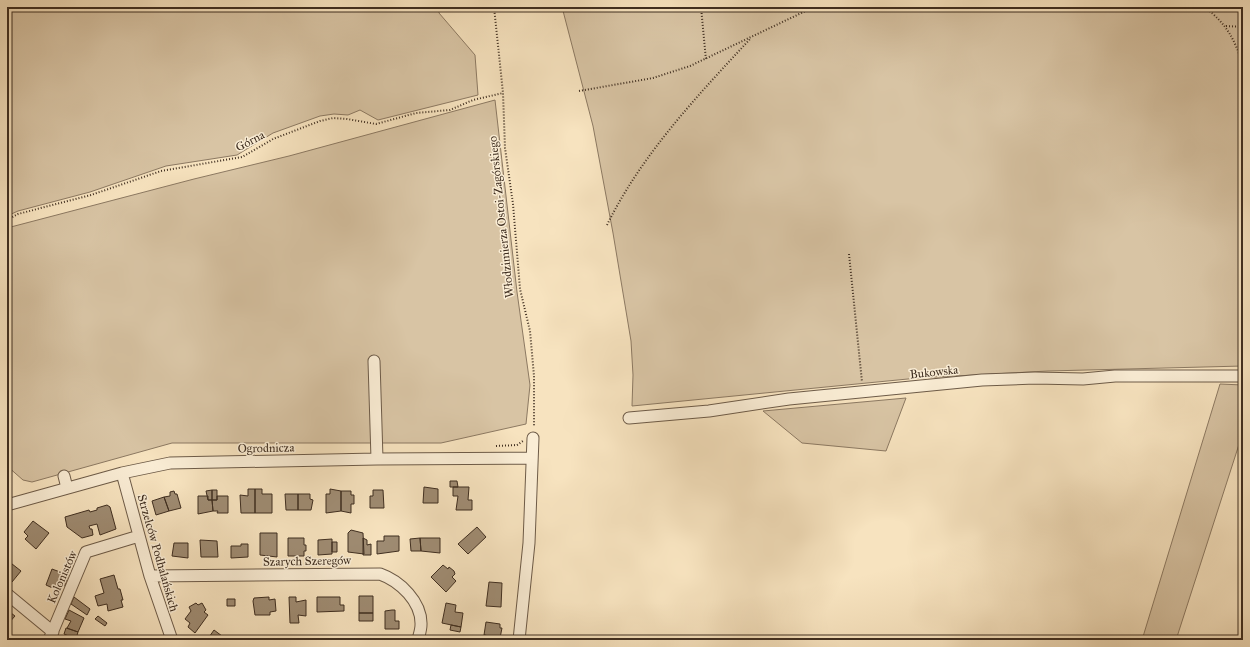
<svg xmlns="http://www.w3.org/2000/svg" width="1250" height="647" viewBox="0 0 1250 647" font-family="'IM FELL Great Primer',serif">
<style>
.green{fill:#d8c4a4;stroke:#8c7962}
.building{fill:#9f8c73;stroke:#3f2e20}
.lines{fill:none;stroke-linecap:round;stroke-linejoin:round}
.minor-casing{stroke:#6d5b48;stroke-width:13}
.path{stroke:#3f2e20;stroke-width:2;stroke-dasharray:1 2;stroke-linecap:butt}
.minor{stroke:#faedd5;stroke-width:11}
.labels{text-anchor:middle;stroke-width:3;stroke-linejoin:round;paint-order:stroke}
.street-label{font-size:12px;fill:#3f2e20;stroke:#faedd5}
</style>
<rect width="100%" height="100%" fill="#f7e3bf"/>
<filter id="stains"><feTurbulence type="fractalNoise" baseFrequency=".005" numOctaves="4"/><feColorMatrix values="0 0 0 0 .2 0 0 0 0 .09 0 0 0 0 .02 0 0 0 .5 -.17"/></filter>
<radialGradient id="worn" r=".72"><stop offset=".6" stop-color="#630" stop-opacity="0"/><stop offset="1" stop-color="#630" stop-opacity=".3"/></radialGradient>
<path class="green" d="M7,7h432v6l36,42 3,40 -100,25 -18,-10 -12,5 -14,-1 -14,2 -47,17 -36,22 -71,11 -76,26 -72,19 -11,5z
M562,7h681v359l-195,5 -130,7 -286,28 1,-31 -2,-34 -18,-108 -20,-107z
M495,100l22,192 13,93 -4,39 -85,19h-269l-140,39 -9,-2 -16,-14v-238l187,-49 95,-23z
M1220,384l23,1v47l-67,208h-34z
M906,398l-20,53 -84,-8 -39,-32z"/>
<path class="building" d="M450,481h7l1,6h-8z
M424,487l14,2v14h-15z
M453,487h16l-1,13h4v10h-16l2,-14h-5z
M248,489h7v24h-14l-1,-18 8,1z
M255,489h7v5h10v19h-17z
M330,489l11,2v20l-15,2v-19h4z
M212,490h5v10h-5z
M212,490v10h-4l-2,-9z
M373,490h10l1,18h-14v-12h3z
M174,491l1,3h2l4,14 -12,3 -5,-14 6,-1v-4z
M341,491h10v4h3v9h-3v9l-10,-2z
M285,494h13v16h-12z
M298,494h12v5l3,1 -2,10h-13z
M198,496h10v4h4l1,11 -15,3z
M217,496h11v17h-11l1,-2h-5l-1,-11h5z
M164,497l5,14 -13,4 -4,-14z
M107,505l3,2 6,22 -16,6 -3,-11 -8,2 1,3h2l1,6 -11,3 -15,-11 -2,-10 24,-7 1,2 7,-2v-2z
M33,521l16,12 -13,16 -11,-10 3,-3 -4,-4z
M477,527l9,10 -18,17 -10,-10z
M351,530l12,3 1,21 -16,-2v-19z
M260,533h17v24l-17,-2z
M384,536h15v15l-22,3v-13h7z
M288,538h16v7h2v6h-2v5h-16z
M363,538l4,2v5l4,-1v11h-8z
M420,538l1,13h-10l-1,-12z
M420,538h20v15l-19,-2z
M332,539v15l-14,1v-15z
M200,540l17,1 1,16h-17z
M332,542h5v10h-5z
M174,543h14v15l-16,-2z
M241,544h7v13l-17,1v-12h10z
M7,560l14,11 -9,11 -3,-3 -2,2z
M443,565l5,4 1,-2 5,4 1,3 -3,3 4,4 -10,11 -15,-15z
M52,569l16,6 -3,11 -6,-2 -2,6 -11,-5z
M114,575l4,14h2l3,11h-2l2,7 -15,4 -1,-7 -9,2 -3,-10 9,-3 -4,-14z
M489,582l13,1 -1,24 -15,-1z
M359,596h14v17h-14z
M74,597l16,12 -3,6 -16,-11z
M269,597v3l6,-1 1,12 -6,1v3h-15l-2,-14 1,-3z
M289,597h7v5l10,-2v16l-8,-1 1,8h-9z
M317,597h23v8h4v6l-27,1z
M227,599h8v7h-8z
M196,603l2,2 4,-2 4,7 -2,2 4,3 -13,18 -7,-6 2,-4 -5,-4 6,-8 -2,-4z
M446,603l10,2 -1,7 8,1 -2,14 -19,-4z
M7,610l8,6 -8,9z
M69,610l15,8 -6,14 -11,-4 4,-7 -6,-2z
M392,610h3v11h4v8h-14v-18z
M359,613h14v8h-14z
M98,616l9,7 -2,3 -10,-7z
M486,622l14,2v4h2l-2,10 -16,-3z
M451,625l10,2 -1,5 -10,-2z
M66,628l12,4 -2,7 -12,-5z
M214,630l8,6 -1,1 4,3h-18z
M484,635l16,3v2h-18z"/>
<g class="lines">
<defs>
<path id="minor" d="M374,361l3,98
M629,418l80,-7 80,-12 193,-19 53,-2 48,1 32,-3h128
M122,473l28,103 22,64
M64,476l3,12
M7,505l115,-32 48,-10 207,-4 154,-1
M150,576l230,-2c20,7 42,28 41,51 0,5 -2,10 -3,15
M7,594l46,38
M49,640l37,-88 53,-16
M519,640l10,-97 4,-105"/>
</defs>
<use href="#minor" class="minor-casing"/>
<path class="path" d="M494,7l9,86 2,55 8,56 7,85 10,42 4,45v51
M701,7l5,53
M1205,7c23,19 28,30 38,57
M7,16l7,-9
M1226,26l17,1
M1241,58l2,-8
M579,91l74,-13 37,-12 124,-59
M7,220l11,-6 73,-19 70,-24 81,-14 31,-18 47,-18 13,-3 14,1 29,5 40,-11 34,-3 23,-10 30,-7
M607,225c35,-71 91,-130 144,-187
M849,254l13,128
M496,446l21,-1 6,-4"/>
<use href="#minor" class="minor"/>
</g>
<g class="labels">
<g class="street-label">
<text transform="translate(250 141) rotate(-28)" y="4">Górna</text>
<text transform="translate(501 217) rotate(-96)" y="4">Włodzimierza Ostoi-Zagórskiego</text>
<text transform="translate(934 372) rotate(-6)" y="4">Bukowska</text>
<text transform="translate(266 448) rotate(-1)" y="4">Ogrodnicza</text>
<text transform="translate(158 553) rotate(74)" y="4">Strzelców Podhalańskich</text>
<text transform="translate(307 561) rotate(-1)" y="4">Szarych Szeregów</text>
<text transform="translate(62 577) rotate(-66)" y="4">Kolonistów</text>
</g>
</g>
<rect width="1250" height="647" fill="none" stroke="#f7e3bf" stroke-width="24"/>
<rect x="8" y="8" width="1234" height="631" fill="none" stroke="#3f2e20" stroke-width="2"/>
<rect x="12" y="12" width="1226" height="623" fill="none" stroke="#3f2e20"/>
<rect width="100%" height="100%" filter="url(#stains)"/>
<rect width="100%" height="100%" fill="url(#worn)"/>
</svg>
